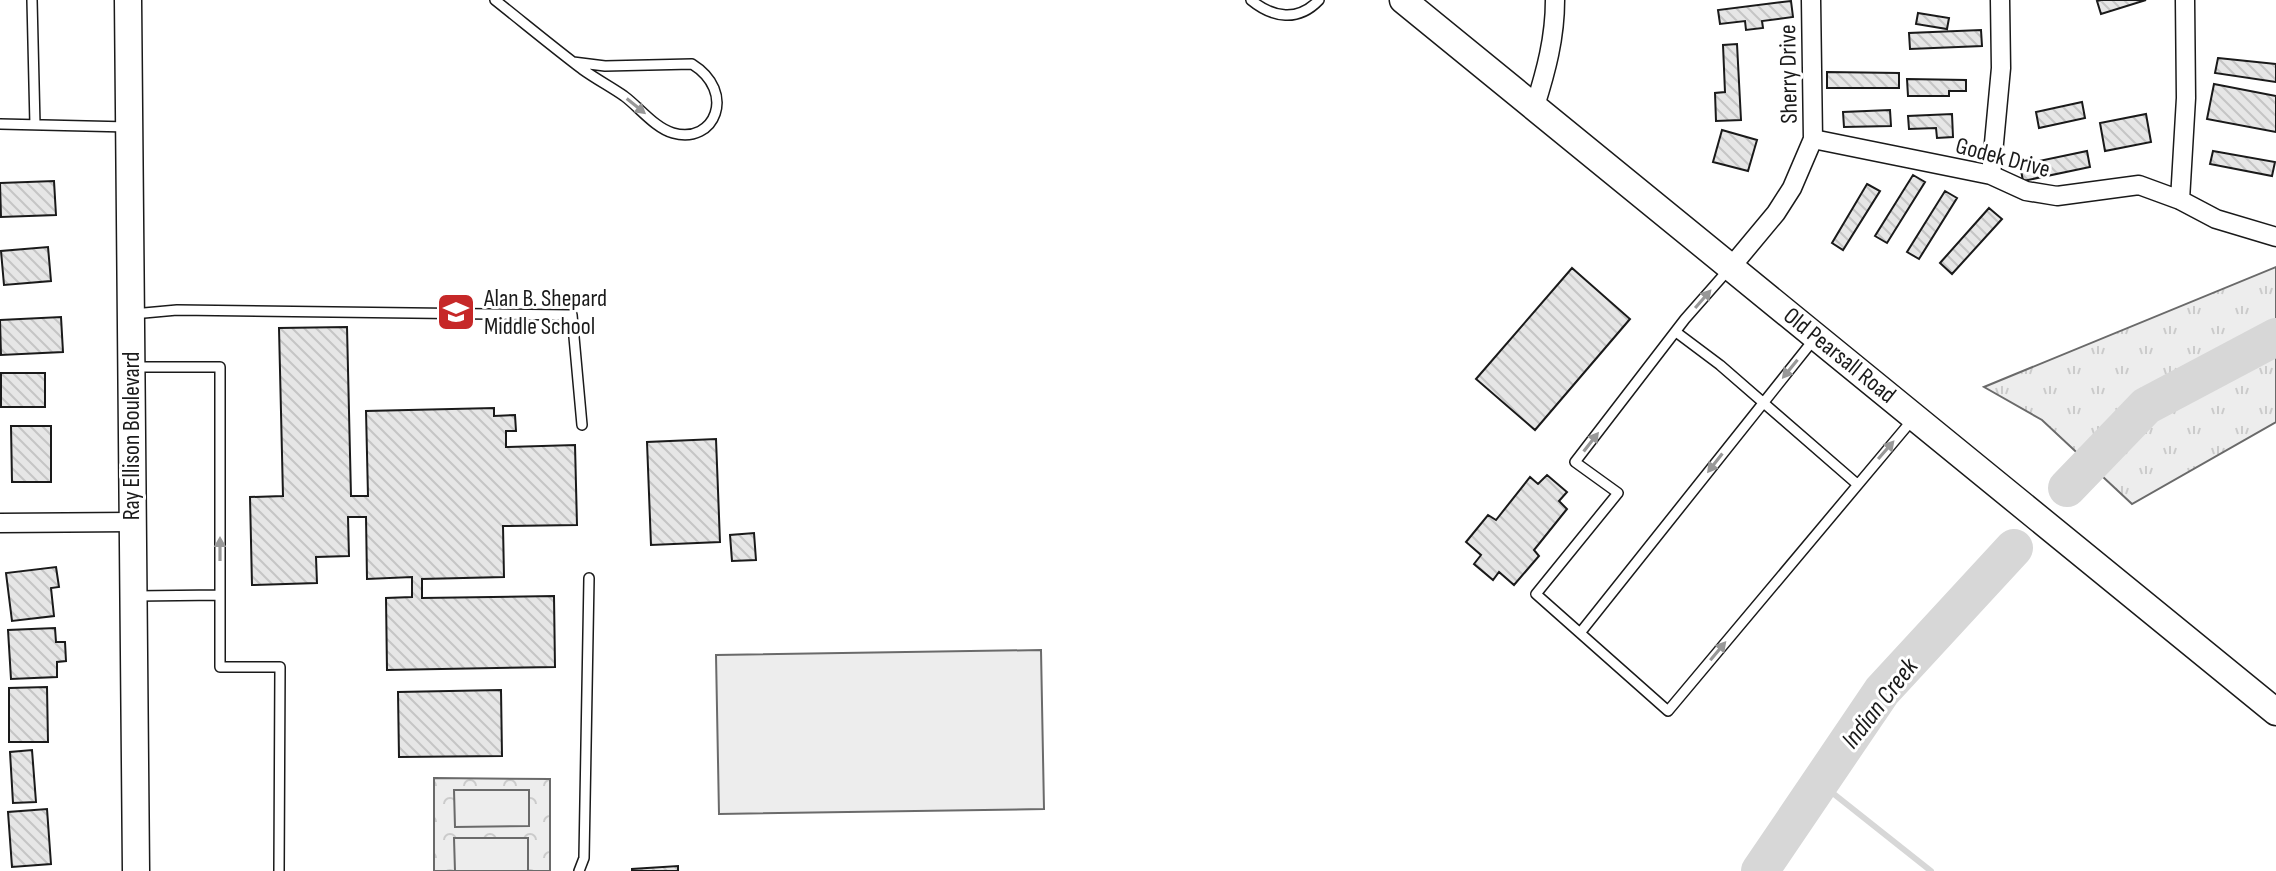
<svg xmlns="http://www.w3.org/2000/svg" width="2276" height="871" viewBox="0 0 2276 871" font-family="'Sofia Sans Condensed',sans-serif">
<style>
.grass{fill:url(#grass-tufts);stroke:#6a6a6a;stroke-width:2}
.park{fill:url(#park-crowns);stroke:#6a6a6a;stroke-width:2}
.pitch{fill:#ededed;stroke:#6a6a6a;stroke-width:2}
.lines{fill:none;stroke-linecap:round;stroke-linejoin:round}
.stream{stroke:#d7d7d7;stroke-width:6}
.river{stroke:#d7d7d7;stroke-width:38}
.building{fill:url(#building-back-hatch);stroke:#1a1a1a;stroke-width:2}
.service-casing{stroke:#1a1a1a;stroke-width:12}
.minor-casing{stroke:#1a1a1a;stroke-width:21}
.secondary-casing{stroke:#1a1a1a;stroke-width:29}
.service{stroke:#fff;stroke-width:9}
.minor{stroke:#fff;stroke-width:18}
.secondary{stroke:#fff;stroke-width:26}
.oneway{fill:#989898}
.labels{text-anchor:middle;stroke-width:6;stroke-linejoin:round;paint-order:stroke}
.street-label{font-size:24px;fill:#1a1a1a;stroke:#fff}
.poi-label{font-size:24px;fill:#1a1a1a;stroke:#fff;text-anchor:start}
.water-label{font-size:26px;font-style:italic;fill:#1a1a1a;stroke:#fff}
</style>
<defs>
<pattern id="grass-tufts" width="24" height="20" patternUnits="userSpaceOnUse" patternTransform="scale(2)"><rect width="24" height="20" fill="#ededed"/><path d="M3 7l-1-3M5 7V3M7 7l1-3M15 17l-1-3M17 17v-4M19 17l1-3" fill="none" stroke="#cbcbcb"/></pattern>
<pattern id="park-crowns" width="20" height="18" patternUnits="userSpaceOnUse" patternTransform="scale(2)"><rect width="20" height="18" fill="#ededed"/><path d="M2 6a3 3 0 1 1 6 0M12 15a3 3 0 1 1 6 0" fill="none" stroke="#cbcbcb"/></pattern>
<pattern id="building-back-hatch" width="6" height="6" patternUnits="userSpaceOnUse" patternTransform="scale(2)"><rect width="6" height="6" fill="#e6e6e6"/><path d="M-1 5l2 2M0 0l6 6M5-1l2 2" fill="none" stroke="#c5c5c5"/></pattern>
</defs>
<rect width="100%" height="100%" fill="#fff"/>
<path class="grass" d="M2276,267v155l-144,82 -90,-84 -58,-33z"/>
<path class="park" d="M434,778l116,1v92h-116z"/>
<path class="pitch" d="M1041,650l3,159 -325,5 -3,-159z
M454,790h75v36l-74,1z
M454,838h74v33h-73z"/>
<g class="lines">
<path class="stream" d="M1820,783l111,88"/>
<path class="river" d="M2067,488l79,-82 130,-69
M1760,871l122,-180 132,-143"/>
</g>
<path class="building" d="M2101,0h45l-45,14 -4,-13z
M1791,1l2,16 -31,4 1,7 -17,2 -1,-9 -25,3 -2,-14z
M1918,13l31,5 -2,11 -31,-5z
M1981,30l1,16 -72,3 -1,-16z
M1737,44l4,76 -25,1 -1,-28 10,-1 -2,-47z
M2218,58l58,6v18l-61,-9z
M1827,72l72,1v15h-72z
M1907,79l59,1v11h-17v5h-41z
M2214,84l62,12v36l-69,-13z
M2082,102l3,16 -46,10 -3,-16z
M1890,110l1,16 -47,1 -1,-15z
M1952,114l1,23 -16,1 -1,-10 -27,1 -1,-13z
M2146,114l5,28 -46,9 -5,-28z
M1722,130l35,10 -9,31 -35,-9z
M2087,151l3,16 -67,14 -3,-16z
M2213,151l62,11 -3,14 -62,-12z
M1913,175l12,7 -38,61 -12,-7z
M54,181l2,34 -55,2 -1,-34z
M1867,184l13,7 -37,59 -11,-7z
M1945,191l12,7 -38,61 -12,-7z
M1989,208l13,11 -50,55 -12,-11z
M48,247l3,34 -47,4 -3,-34z
M1572,268l58,51 -95,111 -59,-51z
M61,317l2,35 -62,3 -1,-35z
M347,327l4,169h17l-2,-85 128,-3v8l21,-1 1,16h-10v16l69,-2 2,80 -74,1 1,51 -82,2v19l132,-2 1,71 -168,3 -1,-72 26,-1v-20l-45,2 -1,-62h-18l1,39 -33,1 1,26 -65,2 -2,-88 33,-1 -4,-168z
M1,373h44v34h-44z
M11,426h40v56h-39z
M716,439l4,103 -69,3 -4,-103z
M1547,475l20,17 -8,9 8,8 -33,41 5,6 -25,29 -15,-13 -6,8 -19,-16 7,-9 -15,-13 22,-27 8,5 34,-43 8,7z
M754,533l2,27 -24,1 -2,-26z
M56,567l3,20 -8,1 3,28 -42,5 -6,-48z
M55,628l1,14h9l1,19 -9,1v15l-46,2 -3,-49z
M47,687l1,55h-39v-54z
M501,690l1,66 -103,1 -1,-65z
M32,750l4,52 -23,1 -3,-51z
M47,809l4,55 -39,3 -4,-55z
M678,866v5h-46v-2z"/>
<g class="lines">
<defs>
<path id="service" d="M32,0l3,125
M495,0c29,23 58,47 87,69 14,10 29,18 42,27 15,11 31,32 49,37 42,12 64,-41 19,-69l-87,2 -32,-4
M1251,0c22,18 47,22 68,0
M0,124l129,3
M1729,269l-44,50 -110,143 43,31 -82,101 132,117 245,-292
M133,314l44,-4 395,5 10,110
M1676,332l44,33 137,119
M135,367h85v228l-84,1
M220,595v72h60l-1,204
M1580,633l235,-295
M579,871l5,-13 5,-280"/>
<path id="minor" d="M1535,106c11,-35 20,-68 20,-106
M1813,139l178,36 35,16 31,5 82,-11 41,15 36,19 60,18
M1991,175l10,-107 -1,-68
M2180,200l6,-102 -1,-98
M1731,267l45,-54 16,-25 21,-49 -2,-139
M0,523l132,-1"/>
<path id="secondary" d="M128,0l8,871
M1403,0l873,712"/>
</defs>
<use href="#service" class="service-casing"/>
<use href="#minor" class="minor-casing"/>
<use href="#secondary" class="secondary-casing"/>
<use href="#service" class="service"/>
<use href="#minor" class="minor"/>
<use href="#secondary" class="secondary"/>
</g>
<defs><path id="oneway-solid" d="M-6-.8H1V-3.2L6.5 0L1 3.2V.8H-6Z" transform="scale(2)"/></defs>
<g class="oneway">
<use href="#oneway-solid" transform="translate(636 106) rotate(39)"/>
<use href="#oneway-solid" transform="translate(1703 299) rotate(-49)"/>
<use href="#oneway-solid" transform="translate(1790 369) rotate(129)"/>
<use href="#oneway-solid" transform="translate(1591 442) rotate(-52)"/>
<use href="#oneway-solid" transform="translate(1886 450) rotate(-49)"/>
<use href="#oneway-solid" transform="translate(1715 463) rotate(128)"/>
<use href="#oneway-solid" transform="translate(220 549) rotate(-90)"/>
<use href="#oneway-solid" transform="translate(1718 651) rotate(-50)"/>
</g>
<defs>
<symbol id="school-square" viewBox="-11 -11 22 22"><rect x="-9" y="-9" width="18" height="18" rx="4" fill="#c62828" stroke="#fff"/><path d="M0-5L7-2L0 1L-7-2ZM-4 1L0 2.5L4 1V4Q0 6-4 4Z" fill="#fff"/></symbol>
</defs>
<g fill-rule="evenodd">
<use href="#school-square" x="434" y="290" width="44" height="44"/>
</g>
<g class="labels">
<g class="street-label">
<text transform="translate(1788 74) rotate(-91)" y="8">Sherry Drive</text>
<text transform="translate(2003 157) rotate(15)" y="8">Godek Drive</text>
<text transform="translate(1840 355) rotate(39)" y="8">Old Pearsall Road</text>
<text transform="translate(131 436) rotate(-90)" y="8">Ray Ellison Boulevard</text>
</g>
<g class="poi-label">
<text x="484" y="306">Alan B. Shepard<tspan x="484" dy="28">Middle School</tspan></text>
</g>
<g class="water-label">
<text transform="translate(1879 703) rotate(-52)" y="9">Indian Creek</text>
</g>
</g>
</svg>
